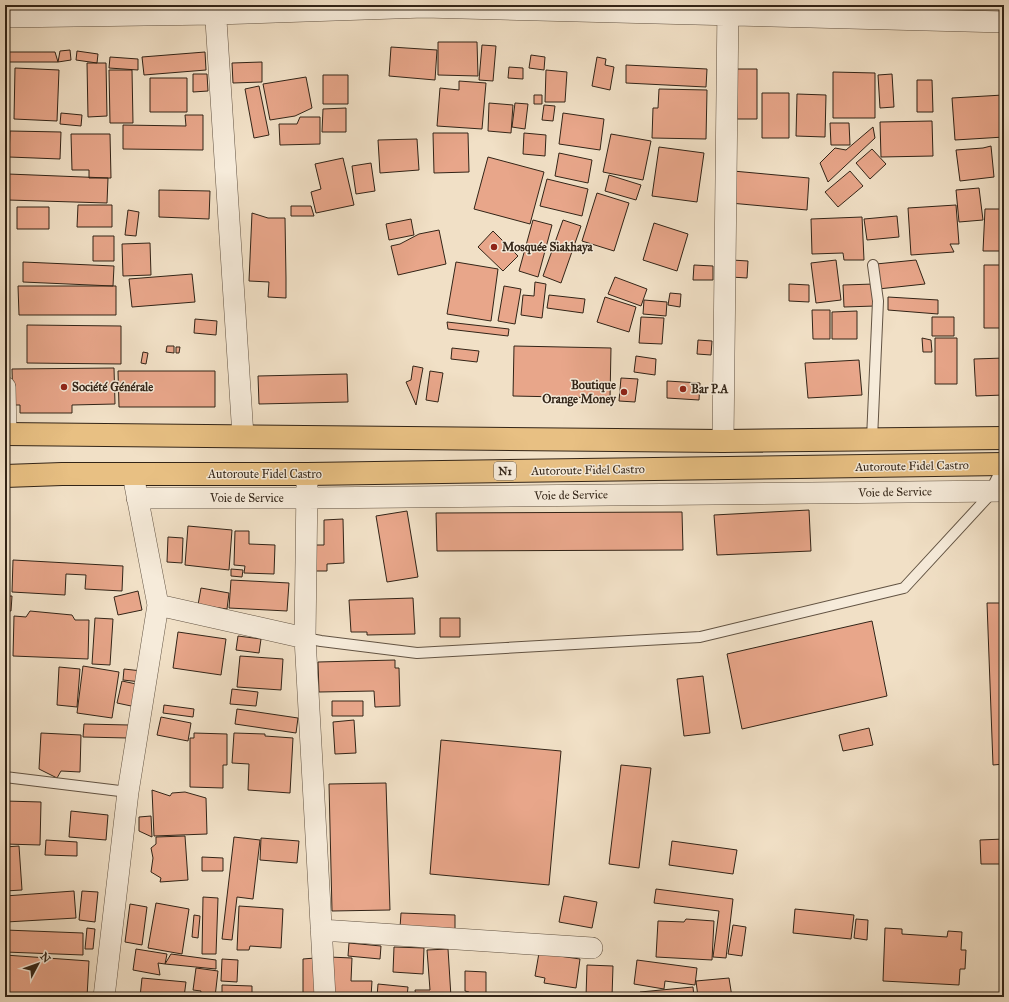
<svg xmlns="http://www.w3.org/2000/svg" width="1009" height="1002" viewBox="0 0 1009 1002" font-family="'IM FELL Great Primer',serif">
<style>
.building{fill:#e8a68a;stroke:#322417}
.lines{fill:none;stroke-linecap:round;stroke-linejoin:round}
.service-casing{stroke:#625343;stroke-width:12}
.minor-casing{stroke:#625343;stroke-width:22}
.trunk-casing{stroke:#322417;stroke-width:24}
.service{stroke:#f6ebda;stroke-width:10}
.minor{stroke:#f6ebda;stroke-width:21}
.trunk{stroke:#e8c083;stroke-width:22}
.poi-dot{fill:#8f2418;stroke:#f6ebda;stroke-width:1.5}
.labels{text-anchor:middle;stroke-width:3;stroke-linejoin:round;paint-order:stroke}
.shield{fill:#f6ebda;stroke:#6d6052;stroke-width:1}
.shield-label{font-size:11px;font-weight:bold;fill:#322417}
.poi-label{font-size:12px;font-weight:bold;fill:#322417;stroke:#f6ebda;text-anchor:start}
.street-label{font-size:12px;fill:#322417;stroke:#f6ebda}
</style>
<rect width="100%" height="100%" fill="#f1e0c6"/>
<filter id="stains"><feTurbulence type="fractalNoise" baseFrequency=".005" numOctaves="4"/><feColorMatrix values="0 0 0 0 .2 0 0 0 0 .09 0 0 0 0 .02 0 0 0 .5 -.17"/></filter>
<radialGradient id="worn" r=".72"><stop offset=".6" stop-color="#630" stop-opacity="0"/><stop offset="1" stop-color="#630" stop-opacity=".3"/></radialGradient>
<path class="building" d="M438,42h39l1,34 -40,-1z
M482,45l14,1 -3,35 -14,-1z
M391,47l46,3 -2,30 -46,-4z
M70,50l1,10 -13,2 2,-11z
M77,51l21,3 -1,9 -21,-3z
M5,52h50l3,10h-53z
M205,52l1,18 -62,5 -2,-18z
M531,55l14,2 -1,13 -15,-2z
M110,57l28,2v11l-29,-2z
M597,57l9,2 -1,6 9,2 -4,23 -18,-4z
M262,62v20l-29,1 -1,-20z
M87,63h19l1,53 -19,1z
M626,65l81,4 -1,18 -80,-4z
M509,67l14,1v11l-15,-1z
M15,68l44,2 -2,51 -43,-2z
M737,69h20v50h-20z
M109,70h23l1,53h-23z
M546,70l21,2 -2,30h-20z
M833,72l42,1v45h-42z
M193,74h14l1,17 -15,1z
M892,74l2,33 -14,1 -2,-33z
M323,75h25v29h-25z
M306,77l6,31 -17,8 -25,4 -7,-36z
M150,78h37v34h-37z
M917,80h15l1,32h-16z
M459,81l27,2 -4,46 -45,-3 3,-38 19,2z
M259,86l10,49 -15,3 -9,-49z
M659,89l48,1 -1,49 -54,-1 1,-30h5z
M762,93h27v45h-27z
M797,94l29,1 -1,42 -29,-1z
M534,95h8v9h-8z
M1003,95l1,42 -49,3 -3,-42z
M489,103l24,2 -2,28 -23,-2z
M515,103l13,1 -3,25 -13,-2z
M544,105l11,1 -2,15 -11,-1z
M346,108v24h-24l1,-23z
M61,113l21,2 -1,11 -21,-2z
M563,113l41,6 -4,31 -41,-6z
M185,115h18v35l-80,-1v-24l63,1z
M300,117h20v27l-40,1 -1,-21h18z
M932,121l1,35 -52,1 -1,-35z
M830,123h19l1,22h-19z
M873,127l2,11 -47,44 -8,-19 15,-15 11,2z
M10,131l51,1 -1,27 -51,-2z
M433,133h35l1,39 -35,1z
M524,133l22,2 -1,21 -22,-2z
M71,134h39l1,44h-22v-8h-17z
M611,134l40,7 -8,39 -40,-8z
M417,139l2,31 -39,3 -2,-33z
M991,146l3,31 -34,4 -4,-31 27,-2z
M659,147l45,6 -7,49 -45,-6z
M872,149l14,15 -16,15 -14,-16z
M559,153l33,7 -4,23 -33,-7z
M488,157l56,15 -14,52 -56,-15z
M343,158l11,47 -38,8 -5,-21 10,-3 -6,-25z
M371,163l4,28 -19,3 -4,-28z
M733,171l76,7 -2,32 -77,-7z
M850,171l13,15 -25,21 -13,-15z
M8,174l100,4 -1,25 -99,-3z
M609,175l32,10 -5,15 -31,-9z
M547,179l41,10 -6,27 -42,-10z
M979,188l4,32 -24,2 -3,-32z
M159,190l51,1 -1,28 -50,-2z
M597,193l32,10 -15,48 -32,-10z
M78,205h34v22h-35z
M956,205l3,39h-9l4,8 -43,3 -3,-47z
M291,206h20l3,10h-23z
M17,207h32v22h-32z
M985,209h19v42h-21z
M128,210l11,2 -3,24 -11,-1z
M252,213l16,5h17l1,60v20l-18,-1 1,-15 -20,-1z
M897,216l2,21 -32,3 -3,-21z
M862,217l2,43h-20l-1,-7 -31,1 -1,-35z
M411,219l3,16 -25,5 -3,-16z
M533,220l19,5 -14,52 -19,-6z
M563,220l18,6 -20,57 -18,-7z
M654,223l34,11 -11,37 -34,-11z
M439,230l7,34 -48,11 -7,-29 9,-2 19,-10z
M493,231l25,25 -15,15 -25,-24z
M93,236h21v25h-21z
M150,243l1,32 -28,1 -1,-32z
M732,260l16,1 -1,17 -16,-1z
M836,260l5,40 -25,3 -5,-40z
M916,260l9,24 -47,5 -2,-25z
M23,262l91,4 -1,20 -90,-4z
M456,262l42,7 -7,52 -44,-7z
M694,265l19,1v14h-20z
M984,265h20v63h-20z
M192,274l3,28 -63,5 -3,-28z
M615,277l32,12 -6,17 -33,-12z
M535,282l11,2 -4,34 -21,-3 2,-20 11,1z
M789,284l20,1v17l-20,-1z
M874,284l1,22 -31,1 -1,-22z
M18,286h98v29h-97z
M504,286l17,3 -6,35 -17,-3z
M670,293l11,1 -1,13 -12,-2z
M549,295l36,4 -2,14 -36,-5z
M605,297l31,10 -7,25 -32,-10z
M888,297l50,3v14l-50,-4z
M644,300l23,2 -1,14 -23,-2z
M812,310h18v29h-17z
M857,311v28h-25v-27z
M641,317l23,1 -2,26 -23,-1z
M932,317h22v19h-22z
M195,319l22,2 -1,14 -22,-2z
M447,322l62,7 -1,7 -60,-7z
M27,325l94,1v38l-94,-1z
M922,338l9,2 1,12h-9z
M935,338h22v46h-22z
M698,340l14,1 -1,14 -14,-1z
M167,346h7v7l-8,-1z
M514,346l97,2 -1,50 -97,-2z
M176,347h4l-1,6h-3z
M452,348l27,3 -2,11 -26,-3z
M143,352l5,1 -2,11 -5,-1z
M636,356l20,3 -1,16 -21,-3z
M1004,358v37l-28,1 -2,-37z
M859,360l3,35 -54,3 -3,-35z
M413,366l10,2 -7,37 -10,-23 5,-2z
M114,368l1,36 -43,1v8h-52v-8h-7l-1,-36z
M118,371h97v36h-96z
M430,371l13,2 -5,29 -12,-2z
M347,374l1,28 -89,2 -1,-28z
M621,378l17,1 -3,23 -16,-1z
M667,381l33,2 -1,17 -32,-2z
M809,510l2,41 -94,4 -3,-40z
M407,511l11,66 -31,5 -11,-66z
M682,512l1,38 -246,1 -1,-38z
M343,519l1,44 -17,1v7h-13v-26h10v-25z
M188,526l44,4 -3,40 -44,-5z
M235,531h14v13l26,1 -1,29 -30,-1 1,-7 -11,-1z
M168,537l15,1 -1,25 -15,-1z
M13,560l110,6 -1,25 -37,-2 1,-14 -20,-1 -1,21 -53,-3z
M231,569l12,1 -1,7 -11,-1z
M231,580l58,3 -2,28 -58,-3z
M201,588l28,5 -2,16 -29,-4z
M138,591l4,19 -24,5 -4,-18z
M5,596h7l-1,15h-6z
M413,598l2,36 -48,1v-3h-16l-2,-32z
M987,603h17v161l-11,1z
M30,611l42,4 3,5h14l-1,39 -75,-3 1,-40 12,1z
M95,618l18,1 -3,46 -18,-1z
M440,618h20v19h-20z
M872,621l15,75 -145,33 -15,-75z
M178,632l48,7 -5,36 -48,-7z
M238,636l23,3 -2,14 -23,-3z
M240,656l43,3 -2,31 -44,-3z
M395,660v8h4l1,38 -25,1 -1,-16 -55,1 -1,-30z
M83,666l36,6 -7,46 -35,-5z
M59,667l21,2 -3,38 -20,-2z
M124,669l18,2 -1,11 -18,-2z
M703,676l7,57 -26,3 -7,-57z
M122,681l19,4 -5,22 -19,-4z
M232,689l26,3 -2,14 -26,-2z
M332,701h31v15h-31z
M164,705l30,4 -1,8 -30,-4z
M237,709l61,9 -2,15 -61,-9z
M161,717l30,6 -3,18 -31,-6z
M354,720l2,33 -21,1 -2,-32z
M84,724l45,1 -1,13 -45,-1z
M869,728l4,17 -30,6 -4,-16z
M41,733l40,2 -1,37 -19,-1 -4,7 -18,-9z
M194,733l33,1v31h-4v23l-33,-1v-49h4z
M234,733l31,1v2l28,2 -3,55 -42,-3 1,-26 -17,-1z
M441,740l120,11 -12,134 -119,-11z
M621,765l30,3 -12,100 -30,-4z
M386,783l4,127 -58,1 -3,-127z
M152,790l18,6 2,-3 13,-1 21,6 1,36 -53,2z
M5,801l36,1 -1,43 -35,-1z
M71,811l37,4 -2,25 -37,-3z
M151,816l1,21 -13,-6v-14z
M185,836l3,44 -28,2 1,-4 -10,-6 2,-14 -2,-10 5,-4v-7z
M234,837l26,3 -7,59 -16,-2 -5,43 -10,-1z
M261,838l38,3 -2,22 -37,-3z
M1004,839v25h-23l-1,-24z
M46,840l31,2v14l-32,-1z
M672,841l65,9 -4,24 -64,-9z
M19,846l3,44 -17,1v-44z
M202,857l21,1v13h-21z
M656,889l77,10 -7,59 -13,-1 6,-46 -65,-8z
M74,891l2,27 -70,4 -1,-26z
M82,891l16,1 -3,30 -16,-2z
M564,896l33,6 -5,26 -33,-6z
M203,897l15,1 -2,56h-14z
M156,903l33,6 -7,45 -34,-6z
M130,904l17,3 -5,38 -17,-3z
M239,906l44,3 -2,39 -31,-2 -1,4h-12z
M795,909l59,6 -3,24 -58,-6z
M401,913l54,2v15l-55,-2z
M194,915l6,1 -2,22 -6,-1z
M686,919l28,2 -2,39 -56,-3 2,-36 26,1z
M856,919l12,1 -1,20 -13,-2z
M733,925l13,2 -4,29 -14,-2z
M87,928l8,1 -2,20h-8z
M885,928l17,1v5l45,3 1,-6 14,1 -1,18h5l-1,19h-5l-1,16 -76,-4z
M5,930l78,3v22l-78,-3z
M349,943l32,3 -1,13 -32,-3z
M394,947l30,1 -1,26 -30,-2z
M136,949l31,5 -2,10 -7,-1 2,12 -27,-5z
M448,949l3,48h-35l-1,-7h15l-3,-40z
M539,953l41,6 -4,29 -32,-5 1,-5 -10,-2z
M171,954l45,6v9l-51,-5z
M5,955l84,6 -2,36h-82z
M329,957l23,1 -1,23h21l-1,16h-42z
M315,958v39h-12v-38z
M222,959l16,1 -1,22 -16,-1z
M637,960l60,8 -2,17 -30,-4 -1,8 -30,-5z
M587,965l26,1 -1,31h-26z
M196,968l22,3 -3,26h-15l1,-6 -8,-1z
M465,971l21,1v25h-17v-5l-4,-1z
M142,978l44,4 -2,15h-44z
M729,978l3,19h-34l-2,-16z
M378,984l30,3 -1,10h-30z
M222,985l30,1v11h-30z
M693,987l1,10h-54v-5z
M782,994l58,1v2h-58z"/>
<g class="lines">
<defs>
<path id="service" d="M872,439l6,-138 -5,-36
M305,638l16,3 96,12 283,-16 204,-49 83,-90 17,-34
M5,777l123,15"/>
<path id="minor" d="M215,5l28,431
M5,17l210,-3 209,-7 580,15
M5,387l1,47
M723,441l5,-436
M307,484l-2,154 20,359
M137,498h170l697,-7
M158,605l147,33
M321,930l271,18
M104,997l24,-205 30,-187 -23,-120"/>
<path id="trunk" d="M5,434l718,7 281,-3
M5,476l57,-2h245l697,-10"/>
</defs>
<use href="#service" class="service-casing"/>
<use href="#minor" class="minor-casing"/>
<use href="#trunk" class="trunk-casing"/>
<use href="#service" class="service"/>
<use href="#minor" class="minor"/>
<use href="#trunk" class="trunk"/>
</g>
<g class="poi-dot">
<circle cx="494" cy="247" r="4"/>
<circle cx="64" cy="387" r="4"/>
<circle cx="683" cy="389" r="4"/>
<circle cx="624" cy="392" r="4"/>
</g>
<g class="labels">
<rect class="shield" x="494" y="462" width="22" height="18" rx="3"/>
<g class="shield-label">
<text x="505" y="475">N1</text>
</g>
<g class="poi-label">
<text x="502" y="251">Mosquée Siakhaya</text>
<text x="616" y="389" text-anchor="end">Boutique<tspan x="616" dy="14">Orange Money</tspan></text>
<text x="72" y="391">Société Générale</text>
<text x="691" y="393">Bar P.A</text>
</g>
<g class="street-label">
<text transform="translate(912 466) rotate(-1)" y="4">Autoroute Fidel Castro</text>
<text transform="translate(588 470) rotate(-1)" y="4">Autoroute Fidel Castro</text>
<text x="265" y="478">Autoroute Fidel Castro</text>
<text transform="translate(895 492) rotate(-1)" y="4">Voie de Service</text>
<text transform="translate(571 495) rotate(-1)" y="4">Voie de Service</text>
<text x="247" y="502">Voie de Service</text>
</g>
</g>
<rect width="1009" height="1002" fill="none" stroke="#f1e0c6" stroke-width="20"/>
<rect x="6" y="6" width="997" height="990" fill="none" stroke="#322417" stroke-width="2"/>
<rect x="10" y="10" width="989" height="982" fill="none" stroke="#322417"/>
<g transform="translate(38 964) rotate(49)" stroke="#f6ebda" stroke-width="3" paint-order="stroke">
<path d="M0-3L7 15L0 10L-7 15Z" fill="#322417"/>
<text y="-6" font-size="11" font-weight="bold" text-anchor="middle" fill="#322417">N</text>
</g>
<rect width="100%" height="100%" filter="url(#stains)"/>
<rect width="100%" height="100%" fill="url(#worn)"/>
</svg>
